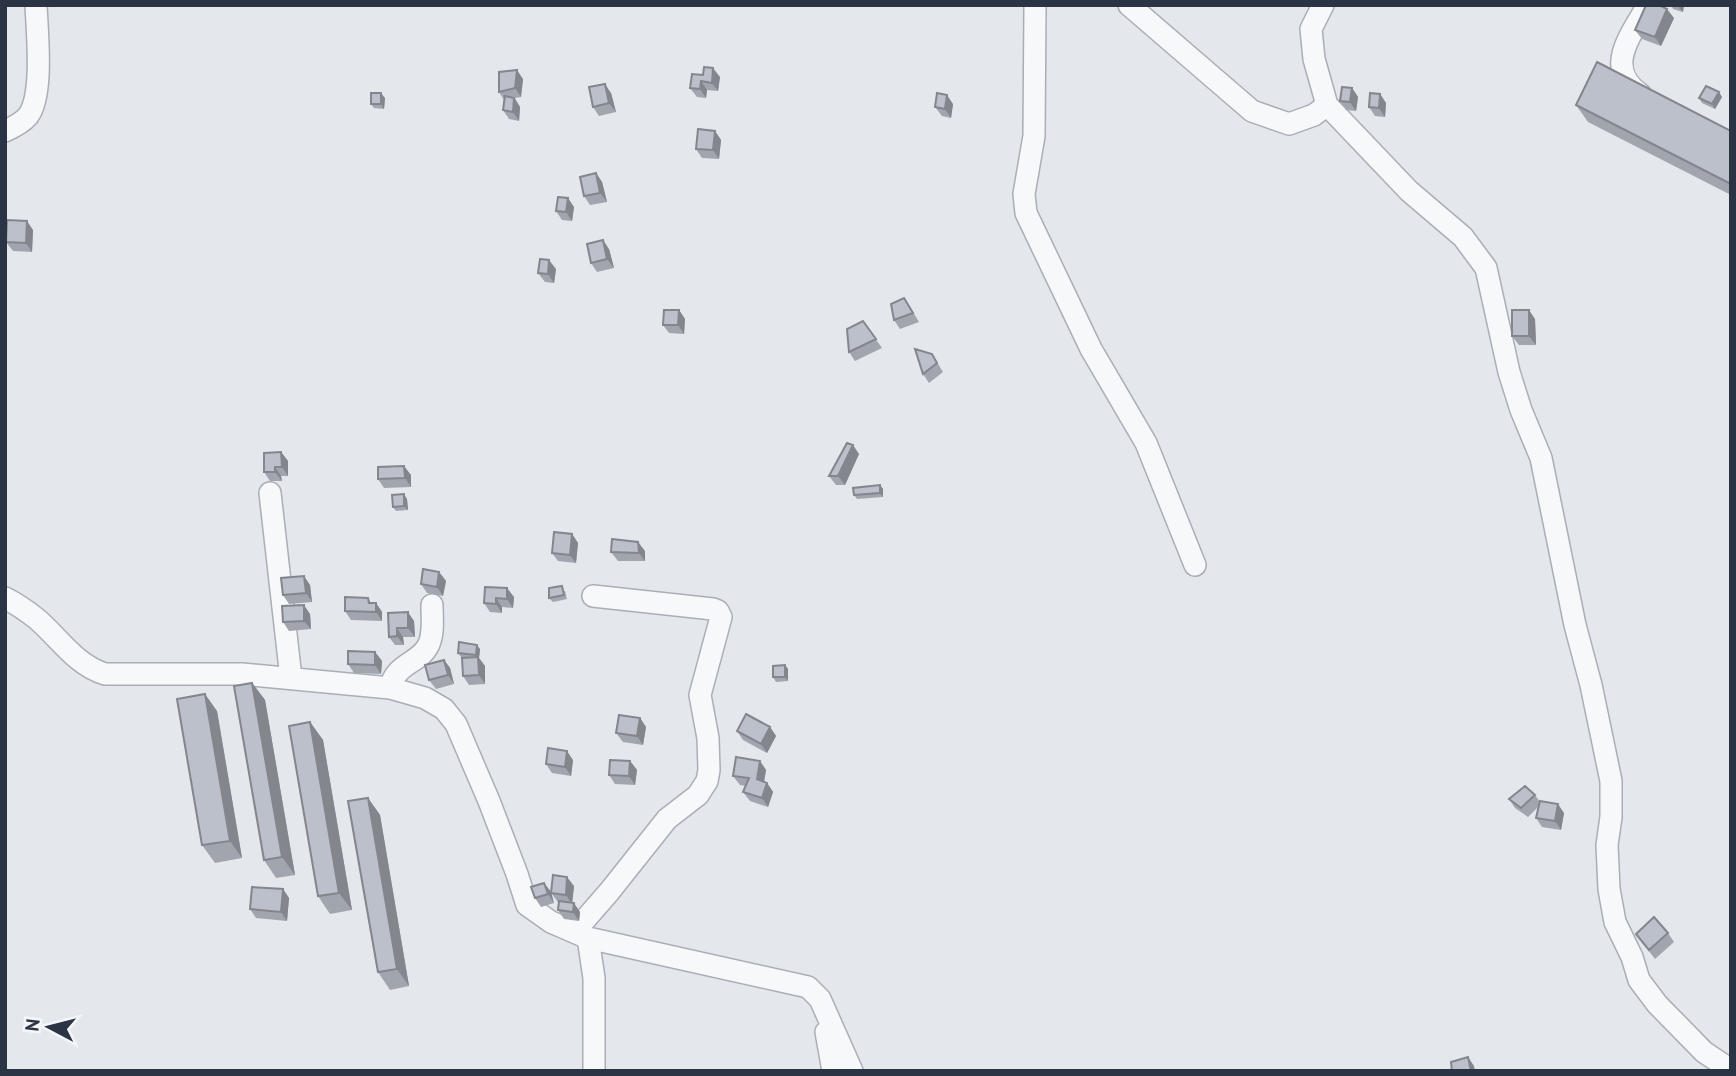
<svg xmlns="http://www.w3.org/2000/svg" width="1736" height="1076" viewBox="0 0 1736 1076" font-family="'PT Sans',sans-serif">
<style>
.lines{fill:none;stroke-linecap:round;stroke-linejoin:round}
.minor-casing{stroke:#a9aeb7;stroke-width:24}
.minor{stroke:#f7f8fa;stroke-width:21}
.wall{fill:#a1a5ae}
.shaded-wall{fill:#83868d}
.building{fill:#bbc0ca;stroke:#83868d;stroke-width:2}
</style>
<rect width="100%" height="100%" fill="#e4e7ec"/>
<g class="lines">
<defs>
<path id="minor" d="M1035,5l-1,131 -10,58 2,19 65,136 55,94 49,122
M1129,5l123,106 37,13 25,-9 13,-10
M1323,5l-12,24 3,30 13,46 82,86 54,46 23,31 23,104 12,38 20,48 34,167 16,60 20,96v36l-4,28 2,44 6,33 17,35 7,23 18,24 47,48 27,18
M1640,94c-37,-26 -9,-59 8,-89
M5,131c9,-4 17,-8 23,-15 16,-21 9,-85 8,-111
M270,493l21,185
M5,598c12,6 22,13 32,21 23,20 39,46 68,55h137l148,14 35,10 19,11 12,15 33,77 28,73 10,31 24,17 37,16 220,49 12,12 32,72
M390,688c6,-26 30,-24 39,-44 5,-12 3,-27 3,-39
M575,931l34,-39 58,-73 31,-24 9,-14 2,-11 -1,-32 -8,-43 21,-78 -3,-6 -5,-2 -120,-13
M588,938l6,40v93
M826,1032l7,39"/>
</defs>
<use href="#minor" class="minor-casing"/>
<use href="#minor" class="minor"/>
</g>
<path class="wall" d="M1671,5h13l-1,7 -10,-3z
M1674,18l-13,28 -19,-7 -7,-9z
M703,75l17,2 -2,14 -11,-1 -1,8 -9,-1 -7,-9z
M523,79l-2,18 -6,1 5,9 -1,14 -10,-2 -6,-9 1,-10 -5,-8z
M1352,88l6,9 -2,14 -10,-1 -6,-9z
M611,93l5,19 -17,4 -6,-9z
M1380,94l6,9 -1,14 -10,-1 -6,-9z
M1722,97l-7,12 -13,-6 -3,-5z
M385,98l-1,11 -10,-1 -3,-4z
M953,104l-2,14 -9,-2 -7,-9z
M1576,105l155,26v64l-143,-73z
M715,131l6,9 -2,19 -17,-1 -6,-9z
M596,173l6,9 5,20 -17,3 -6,-9z
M574,207l-2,14 -10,-1 -6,-9z
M33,230l-1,22 -19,-1 -7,-9z
M609,249l5,19 -17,4 -6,-9z
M556,269l-2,14 -9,-1 -7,-9z
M910,307l9,15 -19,7 -6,-9z
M679,310l6,9 -1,15 -15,-1 -6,-8z
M1535,319l1,26h-17l-7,-9z
M863,321l19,27 -27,13 -6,-9z
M932,354l11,18 -14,11 -6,-9z
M281,452l7,9v15h-7l1,5h-12l-6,-9z
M859,454l-14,31h-9l-7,-9z
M411,475v12l-27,1 -6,-9z
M880,485l3,4v8l-26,2 -3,-4z
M407,499l1,11 -12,1 -3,-4z
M572,534l6,9 -2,20 -18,-2 -6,-8z
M645,551v10h-27l-7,-9z
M439,572l7,9 -3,15 -16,-3 -6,-9z
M310,585l2,17 -23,2 -6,-9z
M485,587l29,10 -1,11 -11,-1v6l-12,-1 -6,-9z
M565,591l2,8 -14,3 -4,-4z
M368,598l3,5h5l6,9v9l-31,-1 -6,-9z
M388,613l26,8 1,16h-12l1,8h-9l-6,-8z
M310,614l1,15 -22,2 -6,-9z
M480,649l-1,9 6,8v18l-16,1 -6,-9 2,-18 -4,-1 -3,-4z
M375,652l7,9 -1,13 -27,-1 -6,-9z
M444,660l6,8 4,16 -18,5 -7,-9z
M785,665l3,4v12l-12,1 -3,-5z
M252,683l13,17 30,175 -19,3 -12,-18z
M217,711l25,147 -27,5 -13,-18z
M640,718l6,9 -3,18 -20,-3 -7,-9z
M310,722l13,18 29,170 -22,4 -12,-18z
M770,727l6,9 -9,17 -24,-13 -6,-9z
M573,760l-2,16 -19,-3 -6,-9z
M630,761l7,9 -2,15 -20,-1 -6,-9z
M760,761l6,9 -2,12 3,1 6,9 -5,15 -18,-6 -7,-9 3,-6 -6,-1 -7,-9z
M1535,795l5,7 24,11 -3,17 -19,-3 -6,-9 2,-11 -10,10 -13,-9 -6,-9z
M368,798l12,17 29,171 -19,4 -12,-18z
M544,883l7,9 3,11 -13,4 -6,-9z
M574,886l-2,17 8,9 -1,9 -15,-2 -6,-9 1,-8h-1l-7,-9z
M283,889l6,9 -2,23 -31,-3 -6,-9z
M1668,933l6,9 -19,17 -19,-25z"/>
<path class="shaded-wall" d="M1680,5h4l-1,7 -4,-4z
M1667,9l7,9 -13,28 -6,-9z
M713,68l7,9 -2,14 -6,-8z
M517,70l6,9 -2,18 -6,-9z
M701,81l6,9 -1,8 -6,-9z
M605,84l6,9 5,19 -7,-9z
M1352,88l6,9 -2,14 -6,-9z
M1719,92l3,5 -7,12 -3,-5z
M381,93l4,5 -1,11 -3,-5z
M1380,94l6,9 -1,14 -6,-9z
M947,95l6,9 -2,14 -6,-9z
M514,98l6,9 -1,14 -6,-9z
M715,131l6,9 -2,19 -6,-9z
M596,173l6,9 5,20 -7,-9z
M568,198l6,9 -2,14 -6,-9z
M27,221l6,9 -1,22 -6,-9z
M603,240l6,9 5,19 -7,-9z
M549,260l7,9 -2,14 -6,-9z
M679,310l6,9 -1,15 -6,-9z
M1529,310l6,9 1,26 -7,-9z
M853,445l6,9 -14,31 -7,-9z
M281,452l7,9v15l-6,-9z
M404,466l7,9v12l-6,-9z
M275,467l6,9 1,5 -7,-9z
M880,485l3,4v8l-3,-4z
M404,494l3,5 1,11 -4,-4z
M572,534l6,9 -2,20 -6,-8z
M638,542l7,9v10l-6,-8z
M439,572l7,9 -3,15 -6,-9z
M304,576l6,9 2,17 -6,-9z
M507,588l7,9 -1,11 -6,-9z
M496,598l6,9v6l-6,-9z
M376,603l6,9v9l-6,-9z
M304,605l6,9 1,15 -7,-8z
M408,612l6,9 1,16 -7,-9z
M397,628l6,9 1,8 -7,-9z
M477,645l3,4 -1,9 6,8v18l-6,-9 -1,-16 -2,-4z
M375,652l7,9 -1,13 -6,-9z
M444,660l6,8 4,16 -6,-9z
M785,665l3,4v12l-3,-4z
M252,683l13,17 30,175 -13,-18z
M205,694l12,17 25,147 -12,-17z
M640,718l6,9 -3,18 -6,-9z
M310,722l13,18 29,170 -13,-17z
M770,727l6,9 -9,17 -6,-9z
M567,751l6,9 -2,16 -6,-9z
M630,761l7,9 -2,15 -6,-9z
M760,761l6,9 -3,18 -6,-9z
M767,783l6,9 -5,15 -6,-9z
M368,798l12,17 29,171 -12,-17z
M1558,804l6,9 -3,17 -6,-9z
M567,877l7,9 -2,18 -6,-9z
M544,883l7,9 3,11 -6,-9z
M283,889l6,9 -2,23 -6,-9z
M574,903l6,9 -1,9 -6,-9z
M1468,1057l6,9 1,5h-4z"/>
<path class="building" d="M1646,5h13l8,4 -12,28 -20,-7z
M1597,62l134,69v53l-155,-79z
M704,67l9,1 -1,15 -11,-2 -1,8 -10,-1 2,-14 11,1z
M517,70l-2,18 -16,4v-20z
M605,84l4,19 -16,4 -4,-20z
M1706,86l13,6 -7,12 -13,-6z
M1342,87l10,1 -2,14 -10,-1z
M371,93h10v11h-10z
M937,93l10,2 -2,14 -10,-2z
M1370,93l10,1 -1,14 -10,-1z
M505,96l9,2 -1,14 -10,-2z
M698,129l17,2 -2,19 -17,-1z
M596,173l4,20 -16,3 -4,-19z
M558,197l10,1 -2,14 -10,-1z
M7,220l20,1 -1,22 -20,-1z
M603,240l4,19 -16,4 -4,-19z
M540,259l9,1 -1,14 -10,-1z
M904,298l9,15 -19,7 -3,-16z
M664,310h15l-1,15h-15z
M1512,310h17v26h-17z
M863,321l13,18 -27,13 -2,-23z
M915,349l17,5 5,9 -14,11z
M847,443l6,2 -15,31h-9z
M281,452l1,15h-7v5h-11v-19z
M404,466l1,12 -27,1v-12z
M880,485v8l-26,2 -1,-7z
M404,494v12l-11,1 -1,-12z
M554,532l18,2 -2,21 -18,-2z
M612,539l26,3 1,11 -28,-1z
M423,569l16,3 -2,15 -16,-3z
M304,576l2,17 -23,2 -2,-17z
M562,586l2,9 -15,3v-10z
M485,587l22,1v11l-11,-1v6l-12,-1z
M345,597l23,1 1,5h7v9l-31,-1z
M304,605v16l-21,1 -1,-16z
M408,612v16h-11v8l-8,1 -1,-24z
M459,642l18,3 -1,10 -18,-2z
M348,651l27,1v13l-27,-1z
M478,657l1,18 -16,1 -1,-18z
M444,660l4,15 -19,5 -4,-15z
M785,665v12h-12v-11z
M252,683l30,174 -18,3 -30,-174z
M205,694l25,147 -28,4 -25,-146z
M746,714l24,13 -9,17 -24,-13z
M619,715l21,3 -3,18 -21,-3z
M310,722l29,171 -21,3 -29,-170z
M548,748l19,3 -2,16 -19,-3z
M736,757l24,4 -3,18 10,4 -5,15 -19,-6 6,-14 -16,-2z
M610,760l20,1 -1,15 -20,-1z
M1525,786l10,9 -14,13 -12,-9z
M368,798l29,171 -19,3 -30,-171z
M1540,801l18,3 -3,17 -19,-3z
M553,875l14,2 -1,18 -15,-2z
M544,883l4,11 -13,4 -4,-11z
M252,887l31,2 -2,23 -31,-3z
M559,901l15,2 -1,9 -15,-2z
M1654,917l14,16 -19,17 -13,-16z
M1468,1057l3,14h-19l-1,-9z"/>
<rect width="1736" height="1076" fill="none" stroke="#2b3445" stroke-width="14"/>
<g transform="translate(49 1027) rotate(277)" stroke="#f4f6f9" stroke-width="5" paint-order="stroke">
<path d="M0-5L12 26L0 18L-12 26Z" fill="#2b3445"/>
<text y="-10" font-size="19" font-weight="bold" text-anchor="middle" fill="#2b3445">N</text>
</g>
</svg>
